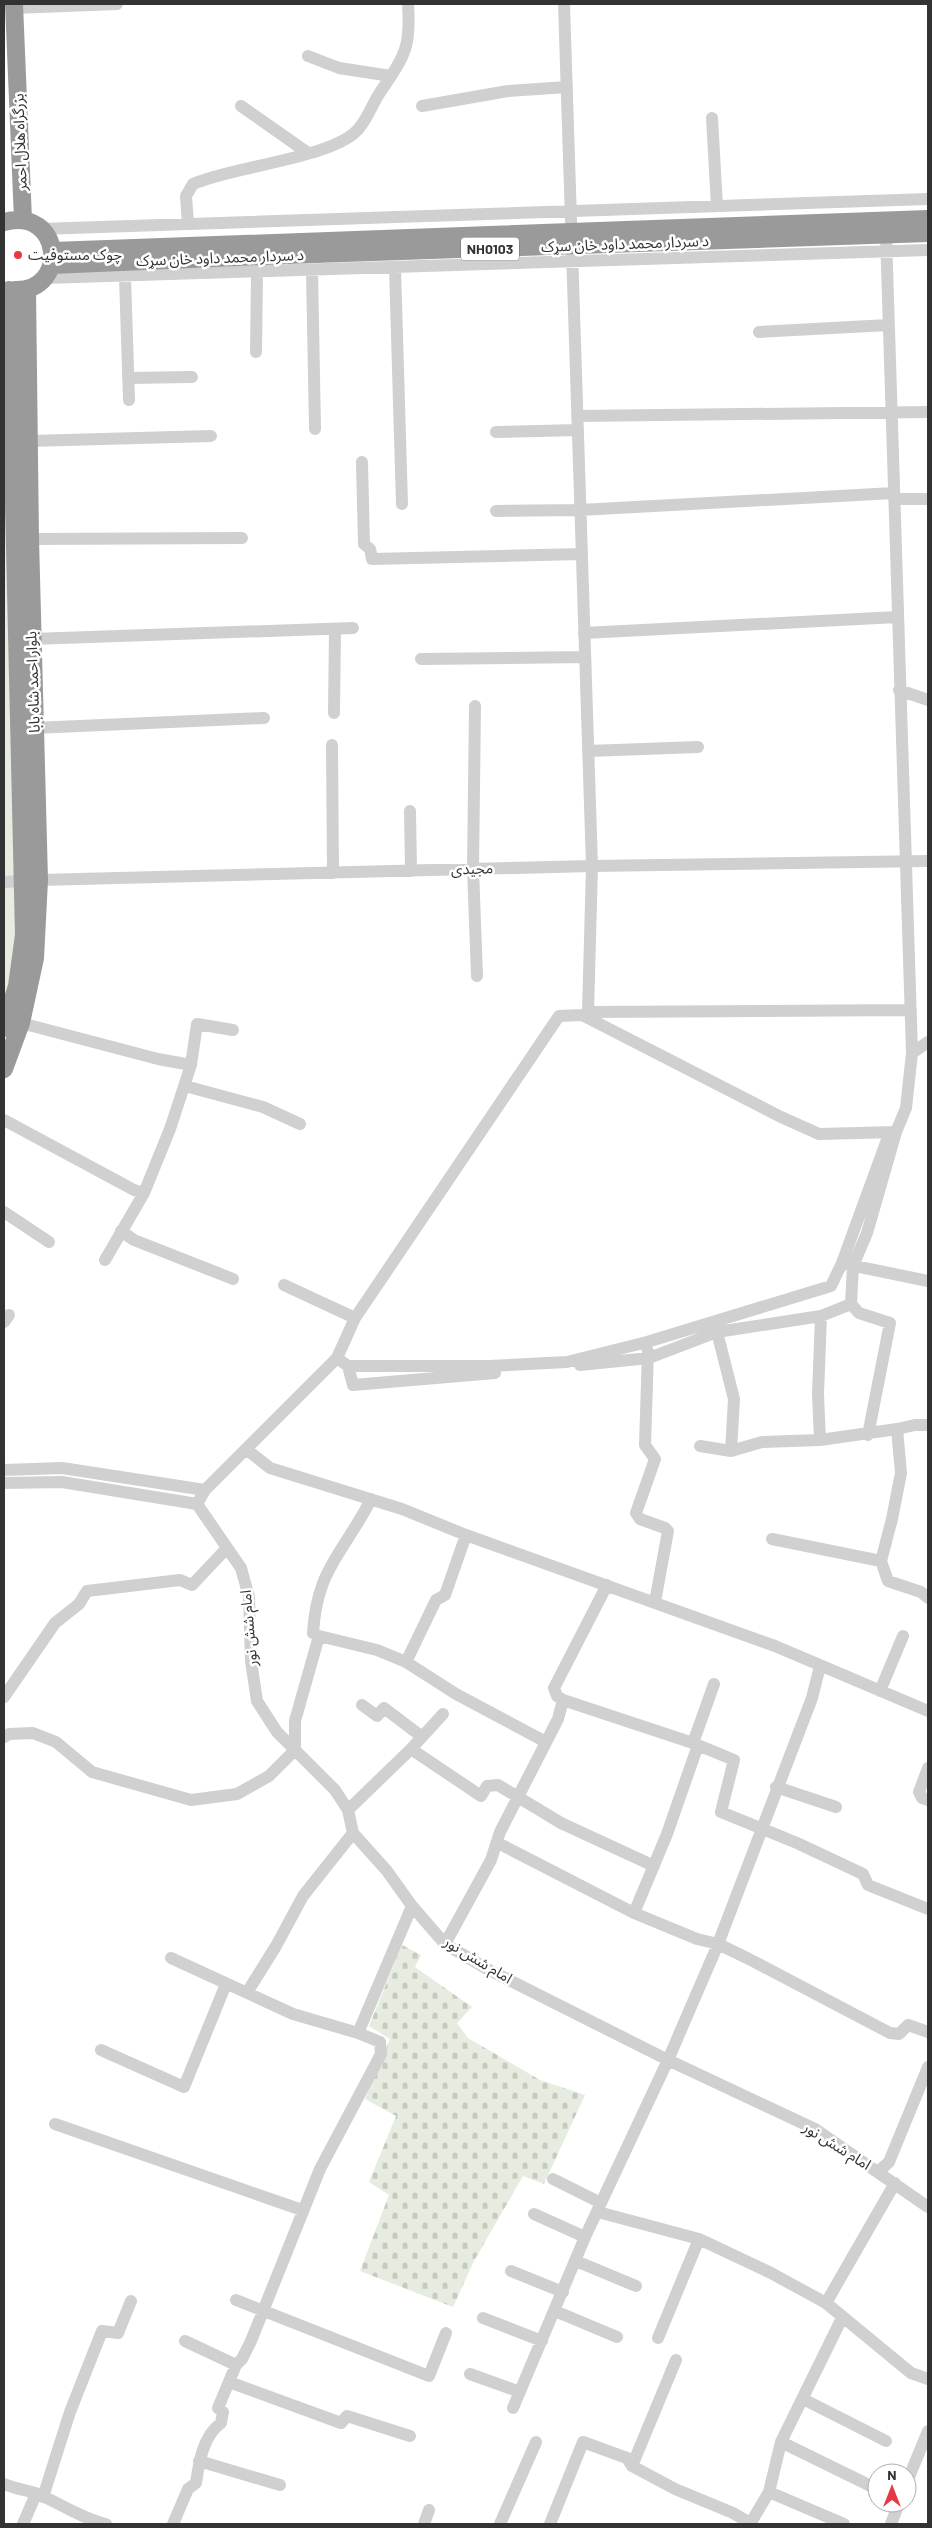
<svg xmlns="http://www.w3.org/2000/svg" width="932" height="2528" viewBox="0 0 932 2528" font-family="Barlow,'Noto Sans Arabic',sans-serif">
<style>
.green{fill:#e6ecdf}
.cemetery{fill:url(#cemetery-stones)}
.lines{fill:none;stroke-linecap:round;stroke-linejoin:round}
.minor{stroke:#d0d0d0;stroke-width:12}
.highway{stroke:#9a9a9a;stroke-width:18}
.poi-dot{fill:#e63946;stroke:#fff;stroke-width:2}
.labels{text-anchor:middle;stroke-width:5;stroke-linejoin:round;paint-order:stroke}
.shield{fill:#fff;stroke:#707070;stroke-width:1}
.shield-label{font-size:14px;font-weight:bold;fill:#333}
.street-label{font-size:15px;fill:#333;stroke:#fff}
.poi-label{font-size:15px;fill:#333;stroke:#fff;text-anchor:start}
</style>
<defs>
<pattern id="cemetery-stones" width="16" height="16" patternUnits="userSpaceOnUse" patternTransform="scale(1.25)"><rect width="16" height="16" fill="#e6ecdf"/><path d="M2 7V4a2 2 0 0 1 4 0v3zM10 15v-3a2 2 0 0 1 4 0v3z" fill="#c6cbc0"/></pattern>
</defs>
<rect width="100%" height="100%" fill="#fff"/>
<path class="green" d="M4,388l16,512 -16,121z"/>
<path class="cemetery" d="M402,1945l19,10 -6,12 57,40 -15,16 11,15 72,42 45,15 -41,89 -21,-8 -49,85 -21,46 -93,-36 29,-76 -20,-13 27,-66 -31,-17 25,-60 -21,-13z"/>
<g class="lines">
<path class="minor" d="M564,4l28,862 -4,146 -6,3 -23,1 -204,302 -18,40 -132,132 -8,14 44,64 8,29 2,64 6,40 20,31 58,58 13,20 5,23 34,38 25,35 33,38 44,26 179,90 147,69 113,78
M14,8l103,-4
M308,56l31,12 52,8
M241,106l67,47
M422,106l86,-15 59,-4
M712,118l5,88
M188,224l-2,-28 7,-12c39,-18 145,-26 167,-57 9,-11 13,-25 21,-36 24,-36 30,-43 27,-87
M41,229l887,-30
M395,268l7,236
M312,270l3,159
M125,277l4,123
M45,278l883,-28
M759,332l129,-7
M256,352l1,-80
M128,378l64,-1
M577,416l351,-4
M496,432l82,-2
M29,441l182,-5
M362,462l2,82 6,5 2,10 209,-5
M894,499h34
M496,511l84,-1 314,-17
M30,539l212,-1
M584,633l313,-16
M32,639l321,-11
M421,659l164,-2
M899,690l29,10
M475,706l-2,163 4,107
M334,713l1,-84
M34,728l230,-10
M332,745l1,128
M588,751l110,-4
M410,811l1,60
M39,880l553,-14 336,-5
M4,882l20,-1
M588,1012l323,-2
M582,1015l199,102 38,17 77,-2
M21,1023l137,36 33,6
M912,1053l16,-11
M185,1086l78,21 37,17
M4,1120l130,70 10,3
M4,1212l45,30
M121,1231l13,9 99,39
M105,1260l39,-67 26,-64 21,-64 6,-41 36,6
M845,1264l83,17
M284,1285l71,33
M4,1322l5,-7
M717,1332l17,67 -3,52
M648,1351l-3,94 10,14 -19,54 4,6 25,9 3,3 -13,71
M337,1358l11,8h141l78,-4 80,-20 184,-56 11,-23 46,-126
M580,1365l69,-7 68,-26 104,-16 30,-12
M348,1366l5,19 142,-12
M897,1429l18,-4h13
M868,1435l22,-112 -31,-10 -8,-9 2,-38 14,-33 29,-101 10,-24 6,-55 -26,-818
M820,1440l77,-11 4,44 -9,46 -11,42 7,20 33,11 7,6
M700,1446l31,5 31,-9 58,-2 -2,-46 3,-78
M246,1449l24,19 132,41 64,26 309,111 153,65
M4,1470l58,-2 143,22
M4,1483l58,-1 135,22
M772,1539l109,22
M319,1636l58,14 29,12 50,32 90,48
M406,1662l30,-62 9,-5 21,-60
M880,1691l23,-55
M4,1697l51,-74 24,-19 8,-13 93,-11 12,5 35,-37
M563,1700l130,43 41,17 -13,52 76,31 66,31 5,11 60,24
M362,1705l15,11 7,-8 37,28
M4,1737l5,-3 24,-1 23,9 36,30 99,28 46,-6 32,-18 26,-26v-29l24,-85 -6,-3c1,-17 4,-34 10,-50 10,-27 35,-56 48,-84
M411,1749l70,47 6,-10 11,-1 63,38 93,43
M928,1768l-9,24 3,6 6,2
M776,1787l60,20
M348,1810l63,-61 32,-35
M498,1843l136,70 63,26 21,5 31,15 141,74 9,1 9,-9 20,7
M634,1913l33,-79 30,-86 -4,-5 21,-59
M445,1944l46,-84 9,-28 58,-113 5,-19 -6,-4 -3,-8 53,-103
M171,1958l122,56 65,19
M248,1991l28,-45 27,-50 50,-63
M101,2050l83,37 42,-103
M55,2124l247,86
M878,2172l11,-10 39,-95
M553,2179l48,24
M598,2212l101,27 72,34 55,30 85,70 17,6
M534,2214l51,23
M576,2261l60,25
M511,2271l52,21
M236,2300l193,76 17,-43
M826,2303l69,-120
M555,2311l62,26
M483,2318l59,23
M658,2338l41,-99
M185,2341l51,24
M470,2374l50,18
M229,2382l112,41 6,-7 63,20
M803,2399l83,42
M513,2408l72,-171 83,-177 50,-116 94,-246 8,-32
M781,2442l96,47
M199,2461l81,24
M632,2466l44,-106
M907,2482l21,-51
M4,2484c11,5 23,6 34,10 23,10 43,24 68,30
M769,2492l75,32
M43,2497l27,-85 32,-81 16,2 13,-32
M23,2524l13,-30
M173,2524l15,-35 8,-6c3,-21 7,-47 25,-60l2,-11 -5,-4 18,-43 6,-6 9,-18 69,-172 61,-115 -1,-12 -22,-9 54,-127
M424,2524l5,-14
M500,2524l36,-82
M550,2524l33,-82 44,16 5,8 43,23 58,24 17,10
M750,2524l19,-32 12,-50 61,-124
M891,2524l8,-21"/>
<path class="highway" d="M14,4l9,216
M4,222c58,-16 66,70 11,68
M53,251l875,-32
M51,265l236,-10 641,-22
M4,1028l13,-42 7,-51 -15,-645
M4,1069l17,-46 14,-65 4,-78 -9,-341 -3,-250"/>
</g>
<circle class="poi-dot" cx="18" cy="255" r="5"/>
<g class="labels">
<rect class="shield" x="461" y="237.5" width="58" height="23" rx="4"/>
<g class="shield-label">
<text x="490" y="254">NH0103</text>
</g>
<g class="street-label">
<text transform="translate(20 142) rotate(-92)" y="5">بزرگراه هلال احمر</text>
<text transform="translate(625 244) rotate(-2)" y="5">د سردار محمد داود خان سړک</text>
<text transform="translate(220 258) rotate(-2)" y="5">د سردار محمد داود خان سړک</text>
<text transform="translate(33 682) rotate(-92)" y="5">بلوار احمد شاه بابا</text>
<text transform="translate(472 869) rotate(-2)" y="5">مجیدی</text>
<text transform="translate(249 1628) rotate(-95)" y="5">امام شش نور</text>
<text transform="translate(478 1960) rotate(31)" y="5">امام شش نور</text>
<text transform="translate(837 2146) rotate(32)" y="5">امام شش نور</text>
</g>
<g class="poi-label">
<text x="28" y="260">چوک مستوفیت</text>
</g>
</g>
<rect width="932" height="2528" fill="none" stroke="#333333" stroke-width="10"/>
<g transform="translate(892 2488)"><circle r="24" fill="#ffffff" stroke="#adadad"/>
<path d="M0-4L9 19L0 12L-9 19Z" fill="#e63946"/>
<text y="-8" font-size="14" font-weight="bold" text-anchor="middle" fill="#333333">N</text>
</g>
</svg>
